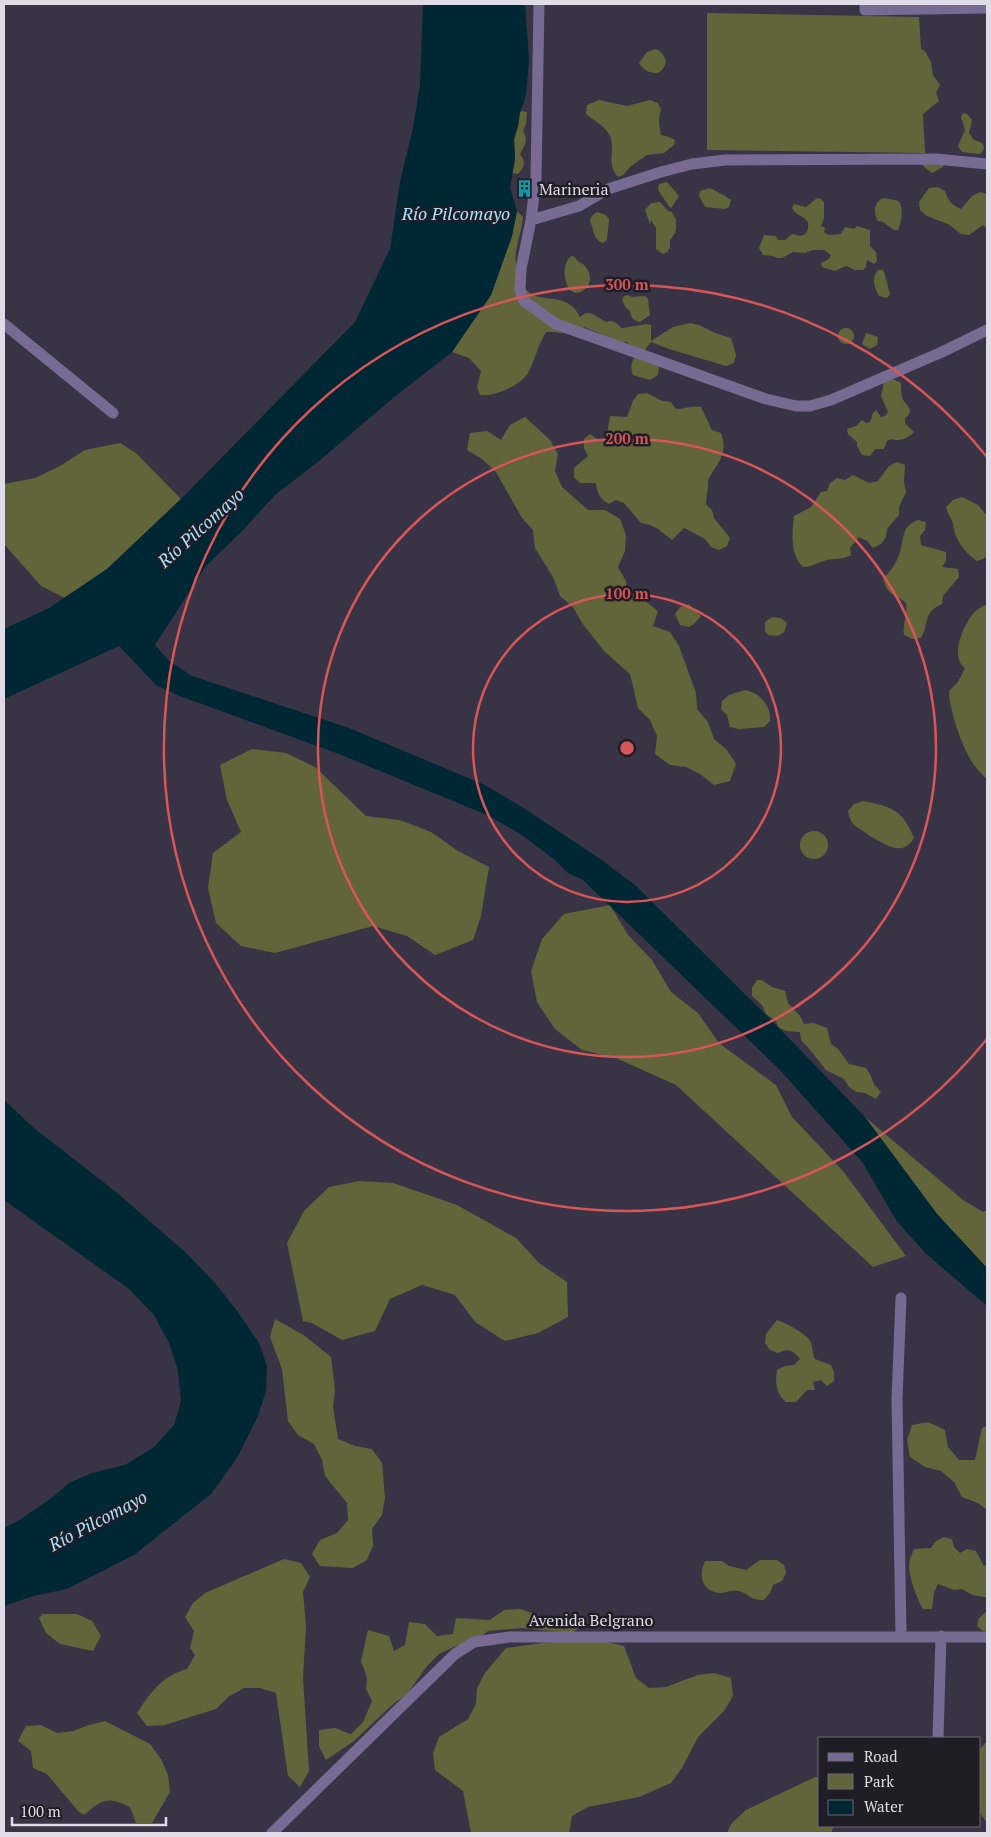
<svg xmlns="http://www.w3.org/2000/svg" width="991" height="1837" viewBox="0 0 991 1837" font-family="'PT Serif',serif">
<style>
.green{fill:#62643a}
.water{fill:#002734}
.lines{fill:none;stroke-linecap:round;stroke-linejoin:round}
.minor{stroke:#776a93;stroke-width:11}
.ring{fill:none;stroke:#d85558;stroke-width:2.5}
.labels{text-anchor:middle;stroke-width:5;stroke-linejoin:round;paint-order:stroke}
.poi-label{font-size:16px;fill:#dfdce7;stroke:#1f1d25;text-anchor:start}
.street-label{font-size:16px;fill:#dfdce7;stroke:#1f1d25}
.water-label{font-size:18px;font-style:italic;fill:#aae2fb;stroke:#1f1d25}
.centre{fill:#d85558;stroke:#1f1d25;stroke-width:2.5}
.ring-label{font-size:15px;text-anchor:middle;font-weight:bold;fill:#d85558;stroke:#1f1d25;stroke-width:5;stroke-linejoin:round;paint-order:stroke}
</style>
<rect width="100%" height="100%" fill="#393445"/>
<path class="green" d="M707,13l212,4 2,32 4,2 6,11 2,13 7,10 -4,8 3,8 -16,13 2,39 -218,-3z
M656,49c5,2 9,7 10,13 -4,17 -20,12 -27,1l8,-11z
M599,100l28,6 23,-6 8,3 3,7c-3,9 -2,16 0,25l8,2 6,3 -1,5 -10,8 -17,2 -16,11 -8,9 -5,2c-12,-14 -3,-24 -7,-38 -3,-12 -17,-18 -25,-25l1,-9z
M523,111l4,1 -1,12 -3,7c6,9 1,15 -3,23 6,9 5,12 -2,20l-6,-1 3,-14 -1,-20 4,-13 2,-14z
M963,113l4,1 5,6 -3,13 5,7 8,3 2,4 -1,4 -3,3 -18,-2 -4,-6 7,-16 -4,-13z
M921,161l23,2 -1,4 -11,6 -8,-6z
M667,182l12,14 -7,11 -2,1 -12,-18 1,-6z
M938,187l7,4c3,10 7,14 16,18l11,-13 8,-4 7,2v35l-4,-4 -14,10 -8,-1 -13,-10 -21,-8 -7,-6 -1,-8 10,-14z
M709,188c2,0 20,10 22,12l-2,7 -4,2 -20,-2 -6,-11 1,-5z
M817,198l4,1 3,3v16l-3,8 4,2 -1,4 4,3 13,-1 4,-7 9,2 3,-3 13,4v16l6,6 1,9 -3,3 -7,-4 -1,7 -3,3h-8l-9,-4 -11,5 -13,-4 -1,-4 8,-4 2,-4 -7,-5h-11l-8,3 -12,-1 -11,6h-5l-4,-2 -10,-1 -4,-7 5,-13 12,1 2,4h7l7,-6c8,2 14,4 16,-6 0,-3 1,-5 -1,-7 -4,-6 -11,-5 -15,-13l2,-4 12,3z
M883,198c4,1 13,1 16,4 5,5 2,23 -1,28h-4l-11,-8 -5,-1c-5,-8 -4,-19 5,-23z
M660,202l8,9 4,1 4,8v9l-1,4 -5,7v8l-3,4 -4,2 -7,-5v-21l-5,-8 -1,4 -5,-14 6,-7z
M517,211l6,6c-1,16 -9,30 -7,46 8,57 47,18 64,54 10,-10 16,1 27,5 7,-3 9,2 15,6l25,-4 4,1v16l22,-14 17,-4 9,2 16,8 16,5 5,17 -2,8 -8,3 -57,-17 -18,-7 -6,8 14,17 -1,8 -8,5 -17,-5c-3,-10 -2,-13 4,-21l-3,-6 -8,-6h-6l-36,-15 -4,8 -26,-3h-8c-8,13 -11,28 -18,41 -8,13 -34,24 -48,22l-3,-8 4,-16 -12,-13 -17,-6 39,-57 21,-59z
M597,212l9,3 3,4 -2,21 -4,3c-7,-3 -8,-6 -10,-13 -2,-10 -7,-10 4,-18z
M571,256c7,2 2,0 7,5 2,2 4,2 6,4 11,11 6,26 -8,28 -13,-3 -15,-29 -5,-37z
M878,270h5c3,6 5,18 7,24l-3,4 -8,-2c-5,-10 -8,-17 -1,-26z
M628,295l4,2 13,-1 3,3 2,16 -10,7c-6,-1 -10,-5 -10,-11l-4,-3 -4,-8 2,-4z
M838 336a8 8 0 1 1 16 0a8 8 0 1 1-16 0Z
M866,333l12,4 -1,8 -7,4 -8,-5z
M893,379l8,4c0,4 0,10 1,14 2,8 15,12 3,21v5l9,9c-6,6 -14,10 -23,7l-4,2 -3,8h-9l-5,7 -8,-1 -5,-9v-4l-9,-8 -1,-5 9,-3 6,-6 4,3 4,-1 3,-9 3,-3 5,7 4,-1 3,-4 -7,-16 3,-14z
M647,393l15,8 9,1 5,7c9,0 15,-4 25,-2l11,23 9,3c8,21 -4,30 -13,47 1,9 -2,15 -2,24l6,6 2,8 16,20 -3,8 -8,4 -8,-3 -6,-8 -21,-11 -12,12 -14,-11 -8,-4 -9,-2 -17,-20 -8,-3 -7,4c-9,-5 -12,-11 -13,-21h-16l-6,-6v-9l14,-12 -4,-8v-9l6,-5 7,5 9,2 4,-25 17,1 6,-16 5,-7z
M525,417l25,23 8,14 -3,17 7,16 26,23h17l15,9 6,16 -1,16 -7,16 8,14 1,15 17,4 14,11 -5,15 17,6 9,14 17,47 1,16 11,13 6,17 13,11 9,14 -6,17 -16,4 -14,-11 -14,-7 -16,-2 -15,-11 2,-18 -7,-16 -12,-12 -8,-34 -26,-23 -22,-28 -9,-16 -13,-11 -6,-17 -19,-31 -2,-18 -11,-12 -26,-46 -14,-13 -15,-9 3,-17 17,-2 14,9 9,-15z
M120,443l16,10 45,46 -74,70 -42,29 -24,-12 -37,-42v-60l31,-6 25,-12 25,-16z
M897,462l8,3 -1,17 2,10 -7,15v8l-12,14 -1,8 -5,7 -8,4 -6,-7 -8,-4 -9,11 1,7c-8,5 -15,3 -24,5 -9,2 -15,7 -24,7 -13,-12 -11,-34 -9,-51l17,-9 10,-15 6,-1 3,-8 7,-5 8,2 8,-5 16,8 9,-2 11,-15z
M962,497l16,8 9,11v38l-2,4 -8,3c-9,-6 -19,-17 -22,-28 -2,-4 -1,-8 -3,-12 -2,-5 -5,-8 -6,-14l7,-7z
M918,520l8,2 -1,8 -5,6 1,9 25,7v9l-4,6 16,2 1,8 -16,19 -1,8c-20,9 -12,18 -21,34l-8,1 -9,-4c-2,-11 4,-20 2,-32 -13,-11 -18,-6 -23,-25 8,-6 16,-19 18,-30 4,-15 1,-21 17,-28z
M689,604l12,12 -6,7 -6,4 -9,-2 -5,-11 5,-7z
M987,604v176c-4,-6 -11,-11 -15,-18 -10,-15 -23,-53 -23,-71l9,-9 7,-14c-15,-10 -3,-40 7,-53 4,-5 9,-8 15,-11z
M772,617l9,1 6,5 -3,9 -6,4 -10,-1 -3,-4v-9z
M745,690c15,3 26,15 25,31l-6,6 -25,2 -9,-2 -3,-12 -6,-6 1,-8 7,-6z
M252,749l34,4 29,14 51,49 34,4 31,12 27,19 31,16 -8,49 -8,24 -38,15 -28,-19 -34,-10 -98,27 -34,-7 -25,-23 -8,-35 5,-35 28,-21 -14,-32 -7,-35z
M863,801c29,6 39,8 51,37 -12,20 -29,6 -44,-2 -5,-4 -11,-7 -16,-11 -4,-5 -5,-9 -6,-14l6,-7z
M800 845a14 14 0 1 1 28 0a14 14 0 1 1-28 0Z
M610,905l18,30 24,25 19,32 27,21 21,30 57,42 16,32 51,54 63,85 -33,11 -197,-182 -60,-27 -34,-8 -27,-21 -18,-27 -6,-31 11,-32 22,-25z
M757,980h5l10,7 13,4 3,12 12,13 4,8 10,-1 13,5 4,16 7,5 11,15 17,4 4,6 4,10 7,8 -5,7 -11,-6 -9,-1 -7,-5 -5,-8 -18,-9 -19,-24 -6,-6 -1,-8 -14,-1 -8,-4 -2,-6 -10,-7 -4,-9 -10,-9v-8z
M865,1117l98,83 20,12 4,-2v58l-50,-54z
M360,1181l33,2 64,22 59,33 23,25 28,19 1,35 -30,16 -33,8 -30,-19 -20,-27 -33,-10 -32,14 -15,32 -33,9 -30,-17 -9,-2 -16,-78 17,-32 25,-24z
M275,1319l30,17 26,21 4,33 -2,17 5,32 17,7 17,3 10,14 3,35 -3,17 -10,14 1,17 -6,14 -14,8 -33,-2 -8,-12 8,-14 17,-7 11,-13 -1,-17 -22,-27 -3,-16 -8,-16 -16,-9 -10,-14 -6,-52 -12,-32z
M777,1320c9,3 32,15 34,23 2,5 1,10 4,16l16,6 3,7v9l-7,5 -6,-6 -8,2 2,8h-8l-11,12h-10c-10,-9 -11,-19 -9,-32l8,-4 9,-1 6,-6c-7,-9 -12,-11 -22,-6l-8,-3 -5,-7 1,-9z
M928,1422l17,8 3,17 11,13h16l7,-32 5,-2v84l-9,-7 -16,-6 -8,-15 -13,-11 -16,-4 -15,-10 -3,-17 5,-15z
M944,1537l8,2 2,8 6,6 7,-4 9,2 8,15 3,-1v32c-10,0 -16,-2 -25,-8l-8,1 -16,-6 -4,8 -2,17h-9c-6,-10 -14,-32 -14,-44 0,-5 3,-11 5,-16l17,-1 5,-7z
M284,1559l17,4 9,14 -7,15 3,34 -3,52 6,93 -9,16 -12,-11 -12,-83 -16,-5h-16l-16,9 -12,12 -51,16 -18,1 -10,-13c9,-14 20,-30 35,-38 4,-3 10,-4 15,-6l8,-14 -5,-7 4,-17 -9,-14 8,-14 12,-10z
M760,1560h17l7,5 2,8 -4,8 -9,4 -3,8 -6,7c-16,0 -14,-6 -25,-9 -7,-2 -12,2 -19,2 -18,-2 -22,-17 -15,-32h17l7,5 17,4z
M520,1609l33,11 17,-1 17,3 -15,11 -51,-5 -33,3 -14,11 -18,4 -17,8 -12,12 -20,28 -15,11 -38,36 -28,19 -7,-14v-16l16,-2 16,6 12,-12 9,-21 -6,-12 1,-11 -6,-17 7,-31 21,6 5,15 11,-6 4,-23 16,2 12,12 16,-2 3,-16 34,2 14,-10z
M987,1611v20h-4l-6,-5 2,-8z
M43,1614h34l15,7 9,15 -8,15 -33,-7 -14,-11 -7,-15z
M556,1641l51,1 17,4 12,32 13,10 17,-1 32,-12 16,-2 17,5 2,18 -9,15 -26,26 -16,31 -11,15 -32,14 -51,10 -16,9 -3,17h-98l-8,-42 -28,-21 -2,-17 6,-16 29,-18 8,-15 1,-16 8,-15 21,-25z
M105,1721l45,23 11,15 7,16 2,17 -18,31h-16l-6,-16c-22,-11 -28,-8 -46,8l-6,-4 -31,-37 -14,-6 -2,-17 -13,-10 8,-15 15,-1 16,8 16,-2 16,-6z
M987,1741v82l-7,-10v-64z
M815,1777h5v49h14l-3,7h-104l4,-9 15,-14z"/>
<path class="water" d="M423,4h102l4,55 -3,37 -6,16 -2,14 -4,13 1,20 -5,29 7,23 -5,25 -21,59 -39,57 -59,46 -74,63 -44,34 -31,34 -38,37 -51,79 14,16 23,15 157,52 136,57 40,24 74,49 36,27 143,142 87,90 72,97 50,54v38l-62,-53 -29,-33 -33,-57 -84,-94 -196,-189 -15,-7 -13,-13 -36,-27 -32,-18 -148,-61 -162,-59 -21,-10 -37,-39 -115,53v-70l45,-21 58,-39 74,-70 174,-177 35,-73 10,-67 13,-54 7,-43z
M4,1100l30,28 82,64 69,60 30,31 23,29 21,31 8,23 -1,25 -8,25 -21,42 -26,36 -77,61 -67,34 -34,7 -29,10v-78l17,-9 32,-22 16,-14 23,-10 33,-8 29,-18 20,-22 7,-24 -3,-30 -9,-28 -15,-28 -25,-26 -125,-89z"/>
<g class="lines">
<path class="minor" d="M539,4l-3,174 -5,42 -10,49 -1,21 4,11 32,23 210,75 30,7h14l21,-6 111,-48 45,-22
M865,4v6l122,-2
M531,220l48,-14 29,-17 53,-17 31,-8 33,-4 211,-1 51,5
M4,324l109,89
M901,1298l-4,101 4,237
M938,1738l3,-102
M272,1833l183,-179 19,-12 36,-5h477"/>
</g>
<g class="ring">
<circle cx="627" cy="748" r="154"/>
<circle cx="627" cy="748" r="309"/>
<path d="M987 1039A463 463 0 1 1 987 457"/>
</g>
<defs>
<symbol id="building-bare" viewBox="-9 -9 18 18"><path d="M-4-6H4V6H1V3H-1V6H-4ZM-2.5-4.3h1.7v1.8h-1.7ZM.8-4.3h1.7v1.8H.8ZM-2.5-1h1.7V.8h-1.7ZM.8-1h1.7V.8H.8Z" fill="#0f9aa8" stroke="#1f1d25" stroke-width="2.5" paint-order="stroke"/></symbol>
</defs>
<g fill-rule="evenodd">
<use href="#building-bare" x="512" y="176" width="25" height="25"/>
</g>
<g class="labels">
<g class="poi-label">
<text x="539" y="195">Marineria</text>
</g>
<g class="street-label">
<text x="591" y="1626">Avenida Belgrano</text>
</g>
<g class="water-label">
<text x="456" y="220">Río Pilcomayo</text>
<text transform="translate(201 528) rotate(-42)" y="6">Río Pilcomayo</text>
<text transform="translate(98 1521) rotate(-28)" y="6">Río Pilcomayo</text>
</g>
</g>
<circle cx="627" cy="748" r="8" class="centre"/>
<g class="ring-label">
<text x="627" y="290">300 m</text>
<text x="627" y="444">200 m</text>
<text x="627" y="599">100 m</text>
</g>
<rect width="991" height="1837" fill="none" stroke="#dfdce7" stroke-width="10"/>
<rect x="818" y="1737" width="162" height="90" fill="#1f1d25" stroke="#6c6973"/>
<rect x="828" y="1753" width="25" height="8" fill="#776a93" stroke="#6c6973"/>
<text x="864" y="1762" font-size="15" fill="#dfdce7">Road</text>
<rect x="828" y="1774" width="25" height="15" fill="#62643a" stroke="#6c6973"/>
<text x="864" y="1787" font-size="15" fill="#dfdce7">Park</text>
<rect x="828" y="1800" width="25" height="15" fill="#002734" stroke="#6c6973"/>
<text x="864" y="1812" font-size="15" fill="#dfdce7">Water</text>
<path d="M12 1817v8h154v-8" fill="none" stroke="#dfdce7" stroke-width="2.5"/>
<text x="20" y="1817" font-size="15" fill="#dfdce7" stroke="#1f1d25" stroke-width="4" paint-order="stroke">100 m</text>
</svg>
